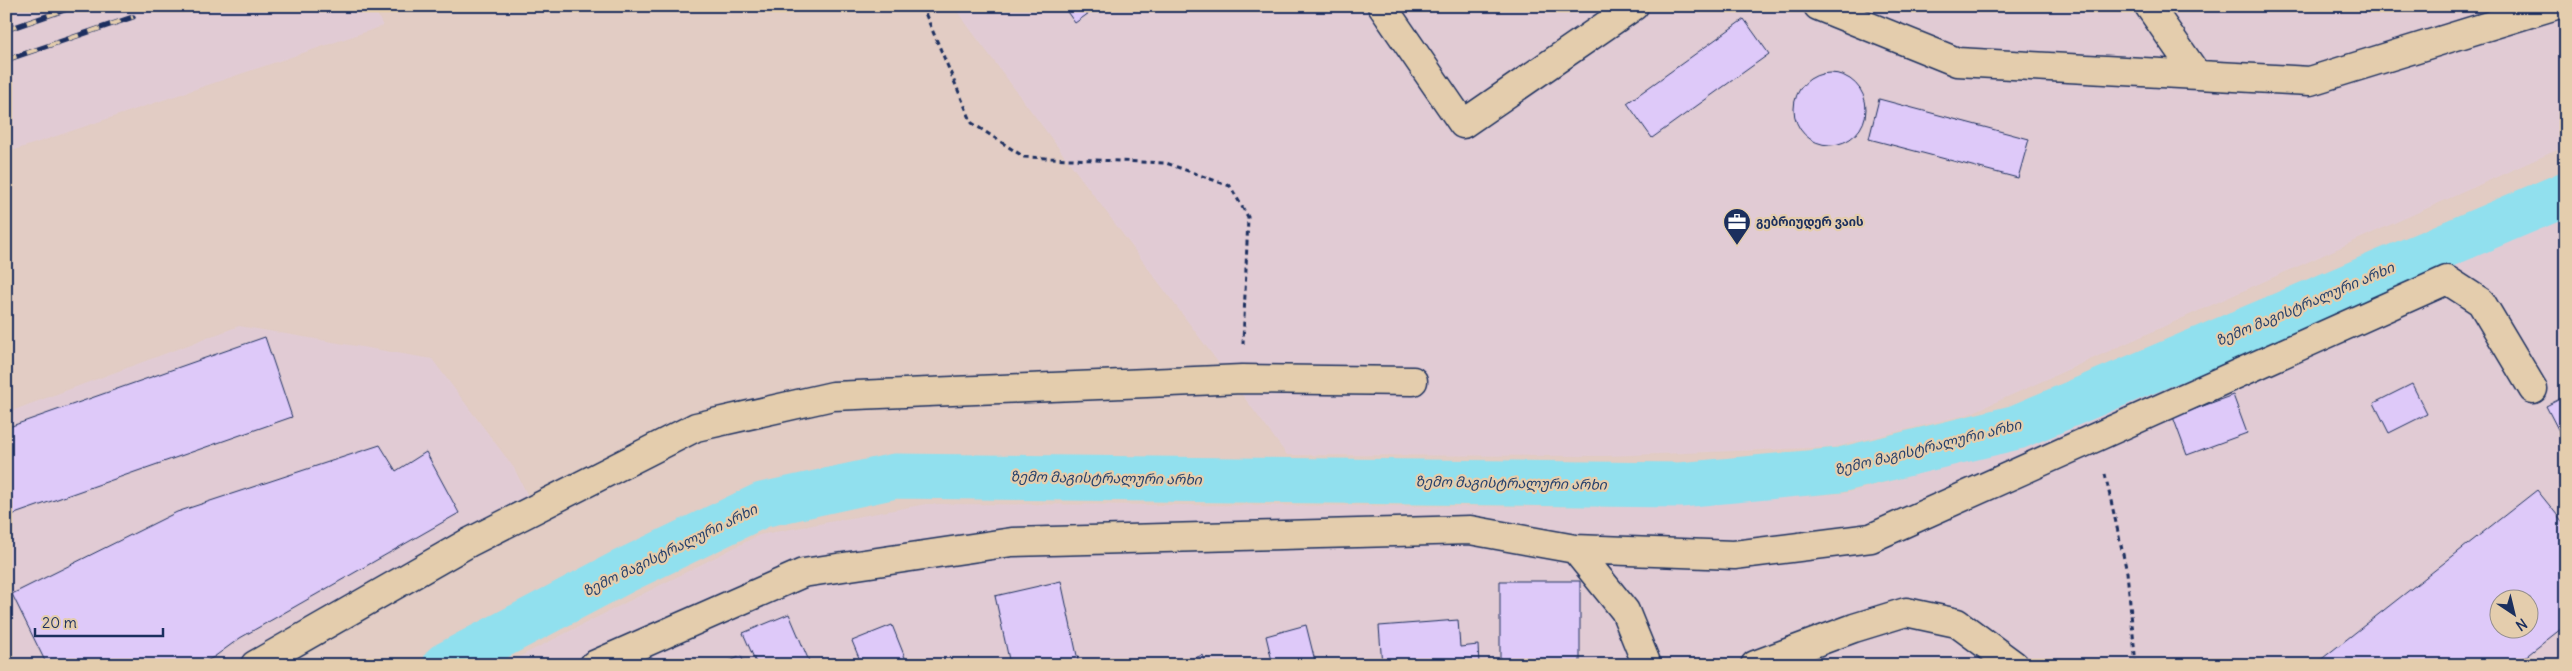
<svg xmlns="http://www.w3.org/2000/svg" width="2572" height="671" viewBox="0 0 2572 671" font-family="Delius,'Noto Sans Georgian',sans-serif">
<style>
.built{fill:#e1cbd4;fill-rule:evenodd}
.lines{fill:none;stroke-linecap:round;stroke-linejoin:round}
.canal{stroke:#91e0ee;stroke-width:45}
.building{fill:#dec9f9;stroke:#1b2f5e;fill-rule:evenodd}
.minor-casing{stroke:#1b2f5e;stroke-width:31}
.path{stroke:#1b2f5e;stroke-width:3;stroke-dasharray:5 4;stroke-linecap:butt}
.minor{stroke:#e4cdad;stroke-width:28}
.rail-casing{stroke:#1b2f5e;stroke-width:5.5}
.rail{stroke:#e4cdad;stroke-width:4;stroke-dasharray:11;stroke-linecap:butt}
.labels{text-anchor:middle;stroke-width:4.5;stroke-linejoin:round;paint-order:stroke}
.poi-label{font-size:12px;font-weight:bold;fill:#1b2f5e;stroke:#e4cdad;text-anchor:start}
.water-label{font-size:14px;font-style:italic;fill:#27416c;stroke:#e4cdad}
</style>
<rect width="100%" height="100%" fill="#e2ccc4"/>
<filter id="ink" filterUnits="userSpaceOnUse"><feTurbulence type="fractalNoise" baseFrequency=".02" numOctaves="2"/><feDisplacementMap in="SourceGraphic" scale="10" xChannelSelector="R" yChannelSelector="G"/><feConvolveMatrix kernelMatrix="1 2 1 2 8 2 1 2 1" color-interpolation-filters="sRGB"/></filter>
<g filter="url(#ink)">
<path class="built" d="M6,6h367l10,20 -377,127z
M953,6h1613v140l-597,268 -134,33 -228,9 -320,-1z
M2566,214v451h-2063l256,-130 167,-31 735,3 185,-14 166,-44zM2500,598h30v30h-30z
M239,326l193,33 82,109 16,32 -298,165h-226v-252z"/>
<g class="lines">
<path class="canal" d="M445,665l177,-93 140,-67 133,-29 785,9 160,-15 177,-43 549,-233"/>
</g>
<path class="building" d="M1063,6h36l-24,17z
M1744,19l25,35 -117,84 -25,-35z
M1794 109a36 36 0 1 1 72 0a36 36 0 1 1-72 0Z
M1879,99l150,40 -11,39 -149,-39z
M265,337l27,80 -286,100v-89z
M2412,384l15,30 -38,19 -15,-30z
M2233,395l14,38 -60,22 -14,-38z
M2566,396v47h-1l-19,-37z
M380,445l16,26 30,-19 33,61 -219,125 -26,19 -15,8h-152l-35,-71 165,-82z
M2537,490l29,36v99l-51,40h-201zM2500,598h30v30h-30z
M1061,581l18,84h-50l-1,-5 -18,4 -15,-68z
M1500,581h80v84h-80z
M789,614l20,47 -8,4h-44l-14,-32z
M1458,620l2,27 18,-2 1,20h-97l-3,-39z
M892,625l16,40h-46l-10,-24z
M1306,625l10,40h-43l-7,-29z
M1203,655l3,10h-32z
M741,656l4,9h-23z"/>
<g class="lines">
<defs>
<path id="minor" d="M1382,6l81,118 171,-118
M1818,6l139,56 353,19 243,-75
M2149,6l48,69
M1575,549l50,62 22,54
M255,665l213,-122 228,-116 137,-31 409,-17 171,2
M594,665l209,-92 209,-31 458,-12 105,19 159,6 137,-17 576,-258 34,22 52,87
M1755,665l99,-37 52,-16 51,11 57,42"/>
</defs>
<use href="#minor" class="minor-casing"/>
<path class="path" d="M922,6l50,117 52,34 142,6 64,23 18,31 -5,127
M2105,474l22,98 9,93"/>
<use href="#minor" class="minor"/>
<defs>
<path id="rail" d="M6,30l70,-24
M6,60l127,-43"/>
</defs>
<use href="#rail" class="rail-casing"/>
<use href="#rail" class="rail"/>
</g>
</g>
<defs>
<symbol id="office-pin" viewBox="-11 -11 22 30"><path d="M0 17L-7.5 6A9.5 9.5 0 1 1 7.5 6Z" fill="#1b2f5e" stroke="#e4cdad"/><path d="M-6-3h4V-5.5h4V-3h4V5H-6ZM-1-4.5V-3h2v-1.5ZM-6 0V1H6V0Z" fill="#fff"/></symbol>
</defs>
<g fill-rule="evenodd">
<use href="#office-pin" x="1721" y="206" width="32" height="43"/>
</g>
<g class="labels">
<g class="poi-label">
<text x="1756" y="226">გებრიუდერ ვაის</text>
</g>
<g class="water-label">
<text transform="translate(2305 304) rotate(-23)" y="5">ზემო მაგისტრალური არხი</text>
<text transform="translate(1928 447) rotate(-14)" y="5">ზემო მაგისტრალური არხი</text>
<text transform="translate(1106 478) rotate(1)" y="5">ზემო მაგისტრალური არხი</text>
<text transform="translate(1511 483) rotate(1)" y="5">ზემო მაგისტრალური არხი</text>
<text transform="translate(670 550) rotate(-26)" y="5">ზემო მაგისტრალური არხი</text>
</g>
</g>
<rect width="2572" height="671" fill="none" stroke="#e4cdad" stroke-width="25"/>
<rect x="12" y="12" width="2547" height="646" fill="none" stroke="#1b2f5e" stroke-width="2" filter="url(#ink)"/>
<g transform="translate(2514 614) rotate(145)"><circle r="24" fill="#e4cdad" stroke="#948e8d"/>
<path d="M0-4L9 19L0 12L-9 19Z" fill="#1b2f5e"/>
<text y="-8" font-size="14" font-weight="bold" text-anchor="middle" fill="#1b2f5e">N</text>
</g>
<path d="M35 628v8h128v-8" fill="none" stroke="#1b2f5e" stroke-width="2.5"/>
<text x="42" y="628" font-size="15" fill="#1b2f5e" stroke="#e4cdad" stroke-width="4" paint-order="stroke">20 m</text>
</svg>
